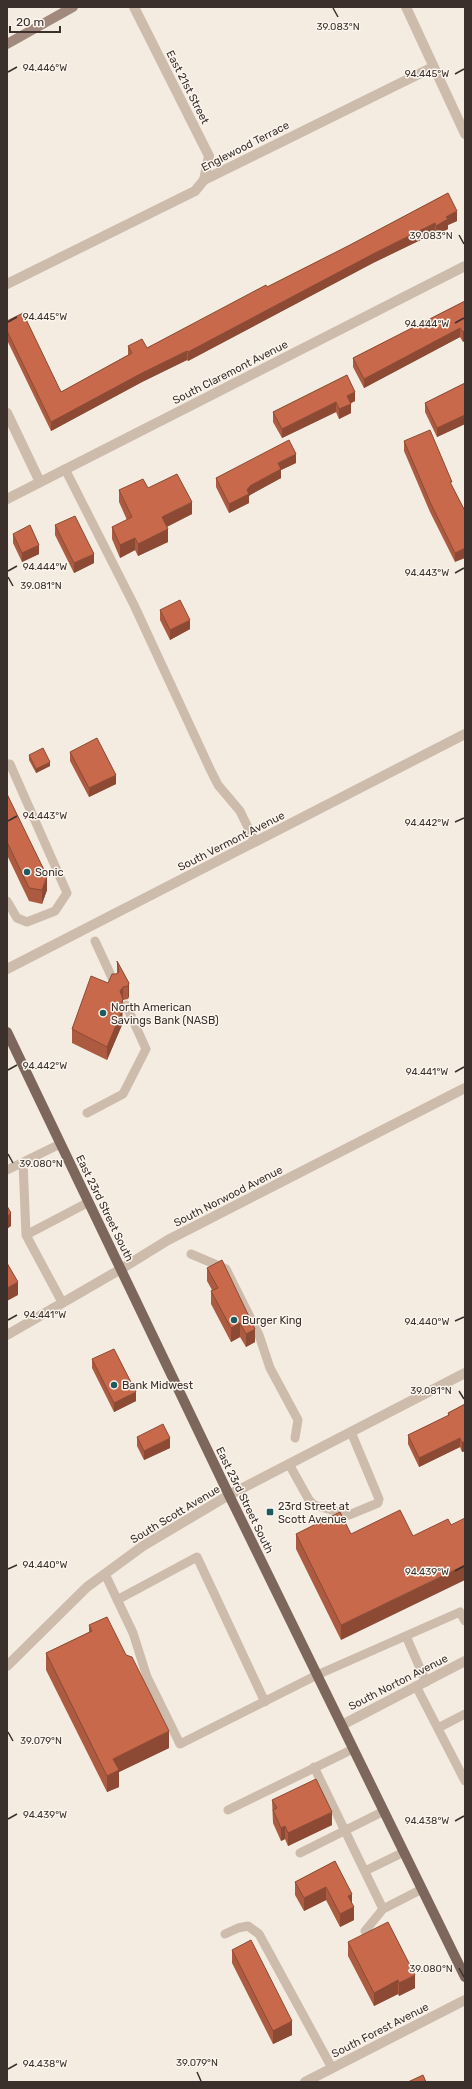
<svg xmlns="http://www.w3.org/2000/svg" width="472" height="2089" viewBox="0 0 472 2089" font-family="Rubik,sans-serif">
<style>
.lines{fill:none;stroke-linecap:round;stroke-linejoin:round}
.service{stroke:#cdbbac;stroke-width:9}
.minor{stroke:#cdbbac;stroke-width:10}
.secondary{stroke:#a18a7d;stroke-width:10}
.primary{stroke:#7d675c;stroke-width:10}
.wall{fill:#ac5a40}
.shaded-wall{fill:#8c4a34}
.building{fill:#c8694b;stroke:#8c4a34}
.ticks{fill:none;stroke:#3b302b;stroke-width:1.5}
.poi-dot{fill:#1f5a5e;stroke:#fbf5ee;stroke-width:1.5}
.labels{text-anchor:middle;stroke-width:3;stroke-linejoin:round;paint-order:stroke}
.street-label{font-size:11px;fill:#3b302b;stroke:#fbf5ee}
.poi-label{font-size:11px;fill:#3b302b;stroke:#fbf5ee;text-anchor:start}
.ticks-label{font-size:10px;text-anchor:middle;fill:#3b302b;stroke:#fbf5ee;stroke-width:3;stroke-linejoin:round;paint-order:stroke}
</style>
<rect width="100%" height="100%" fill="#f4ebe1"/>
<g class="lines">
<path class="service" d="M65,469l69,136 76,164 8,16 22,26 15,31
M7,764h3l57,129 -12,18 -28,11 -10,-4 -10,-17
M95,941l19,41
M87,1113l36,-19 23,-45 -20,-44
M23,1162l3,73
M7,1170l53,-26
M191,1254l35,15 33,66 11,33 28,52 -3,18
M62,1302l-36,-67 63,-33
M289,1464l20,36 5,5 35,10 29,-12 1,-4 -28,-67
M105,1574l28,59 14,44 33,67 137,-69 143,-63 5,9
M117,1600l80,-43 68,145
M406,1636l20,46
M416,1686l49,95
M438,1728l27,-14
M314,1767l69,142
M228,1810l125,-61
M300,1853l84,-42
M365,1871l39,-19
M365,1931l18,-22 39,-20
M225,1934l13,-6 10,-2 11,8 73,134"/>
<path class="minor" d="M134,7l75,149 -5,24
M406,7l59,127
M7,284l188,-93 9,-11 229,-113
M7,413l33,69
M7,499l458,-233
M7,969l458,-235
M7,1335l114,-66 47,-29 297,-152
M7,1666l80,-79 56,-41 86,-51 236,-122
M342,1725l123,-64
M305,2082l160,-82"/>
<path class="secondary" d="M7,44l66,-37"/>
<path class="primary" d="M7,1032l222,463 236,482"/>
</g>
<path class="wall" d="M448,193l9,28 -9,4v4l-12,6 -1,-2 -62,30 -185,98 -1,-1 -45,22 -91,49 -44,-91v-19l54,71 67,-37v-9l19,2 120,-61 81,-41z
M465,301v39l-2,2 -3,-5 -96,51 -11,-21v-9z
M347,375l8,26 -4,2v10l-12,6 -3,-7 -54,26 -9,-16v-10z
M465,383v41l-28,13 -12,-25v-9z
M404,441l48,45 13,25 -10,51 -25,-50 -26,-61z
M296,463l-15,7v8l-31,17 -1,1v7l-20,10 -13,-26v-9z
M148,488l44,26 -25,13 1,15 -30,14 -3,-6 -15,8 -8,-19v-12l15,-7 -8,-18v-12z
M55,525l39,38 -20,10 -19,-38z
M13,534l26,20 -17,8 -9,-19z
M160,610l30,19 -20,11 -10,-20z
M70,752l46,32 -27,13 -19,-36z
M29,755l21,11 -14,7 -7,-13z
M7,794l40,96 -5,14 -13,-3 -22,-46z
M117,961l12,22v13l-1,3 -5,1 -1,25 -15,35 -35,-17v-14l36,-46 9,-10z
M207,1268l48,74 -9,5 -6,-10 -9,5 -20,-38v-13l1,-1 -5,-9z
M92,1359l44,42 -22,11 -22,-44z
M465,1404v47l-3,1 -2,-5 -41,20 -11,-23v-9l40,-19v-3z
M137,1437l33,11 -26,12 -7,-14z
M296,1534h55l-10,106 -45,-91z
M89,1625l80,123 -50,24v15l-12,5 -61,-122v-17l43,-21z
M272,1800l60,25 -44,21 -3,-7 -4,2 -8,-18z
M335,1861l17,43 2,16 -14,7 -14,-27 -22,11 -9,-16v-13z
M348,1942l67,46 -16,8 -1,-2 -24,12 -26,-50z
M232,1950l60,85 -19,9 -41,-81z"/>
<path class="shaded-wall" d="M457,211v10l-9,4v4l-12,6v-9l10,-9z
M435,223v10l-62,30 -185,98v-9l185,-98z
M460,328v9l-96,51v-9z
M465,331v9l-2,2v-10z
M187,351v9l-45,22 -91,49v-9l91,-49z
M355,392v9l-8,4v-9z
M336,402v10l-54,26v-9z
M351,404v9l-12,6v-10z
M465,415v9l-28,13v-9z
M296,454v9l-15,7v8l-31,17 -1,1v7l-20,10v-9l21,-18 28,-23z
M192,502v12l-30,15v-12z
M168,529v13l-30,14v-12z
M135,538v12l-15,8v-13z
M39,545v9l-17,8v-9z
M465,548v10l-10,4v-9z
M94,554v9l-20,10v-10z
M190,620v9l-20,11v-10z
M50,762v4l-14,7v-4z
M116,775v9l-27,13v-9z
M47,876v14l-5,14v-14z
M129,983v13l-1,3v-13z
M123,987l-1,38 -15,35v-13l13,-40v-16z
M11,1213v13l-4,3v-13z
M18,1282v13l-11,6v-13z
M240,1323v14l-9,5v-14z
M255,1329v13l-9,5v-13z
M136,1392v9l-22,11v-9z
M170,1438v10l-26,12v-9z
M460,1438v9l-41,20v-9z
M465,1441v10l-3,1v-9z
M465,1565v15l-124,60v-15z
M169,1731v17l-50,24v15l-12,5v-16l6,-17z
M332,1812v13l-44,21v-13z
M285,1826v13l-4,2v-13z
M326,1887v13l-22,11v-13z
M352,1894v13h2v13l-14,7v-13l8,-18z
M415,1975v13l-16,8v-13z
M398,1980v14l-24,12v-13z
M292,2021v14l-19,9v-13z"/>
<path class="building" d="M448,193l9,18 -11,6 2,2 -12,7 -1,-3 -62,31 -185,98 -1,-1 -45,22 -91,49 -44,-91v-10l16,-8 38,79 71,-39 -4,-7 14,-7 5,9 119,-63 1,2 81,-41z
M465,301v30l-2,1 -3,-4 -96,51 -11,-21z
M347,375l8,17 -8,4 4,8 -12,5 -3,-7 -54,27 -9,-17z
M465,383v32l-28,13 -12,-25z
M430,430l22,52h-2l15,29v37l-10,5 -25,-51 -26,-61z
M289,440l7,14 -18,9 3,6 -31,17 -3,4 2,4 -20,10 -13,-26z
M177,474l15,28 -30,15 6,12 -30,15 -3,-6 -15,7 -8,-18 20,-10 -13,-27 24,-11 5,9z
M75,516l19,38 -20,9 -19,-38z
M30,525l9,20 -17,8 -9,-19z
M180,600l10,20 -20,10 -10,-20z
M97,738l19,37 -27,13 -19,-36z
M43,748l7,14 -14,7 -7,-14z
M7,794l40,82 -5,14 -13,-2 -22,-46z
M117,961l12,22 -1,3 -5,1 -3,4 3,8 -3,8 2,4 -15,36 -35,-18 19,-53 17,7 4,-9h4l3,-2z
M7,1206l4,7 -4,3z
M222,1260l33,69 -9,5 -6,-11 -9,5 -20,-37 7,-3 -11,-20z
M7,1263l11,19 -11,6z
M114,1349l22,43 -22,11 -22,-44z
M465,1404v37l-3,2 -2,-5 -41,20 -11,-23 41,-20 -1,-2z
M163,1424l7,14 -26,13 -7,-14z
M400,1510l13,26 35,-17 3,6 14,-7v47l-124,60 -45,-91 44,-22 11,22z
M107,1617l19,38 6,2 37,74 -56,28 6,11 -12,6 -61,-123 46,-22 -3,-6z
M316,1779l16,33 -44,21 -3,-7 -4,2 -8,-18 4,-2 -5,-8z
M335,1861l17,33 -4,2 6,11 -14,7 -14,-27 -22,11 -9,-16z
M388,1922l27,53 -16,8 -1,-3 -24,13 -26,-51z
M251,1940l41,81 -19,10 -41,-81z
M423,2075l3,7h-18z"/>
<path class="ticks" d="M333,8l5,9M8,72l9,-5M455,74l9,-5M459,235l5,9M8,322l9,-5M455,323l9,-5M8,571l9,-5M455,573l9,-5M8,577l5,9M8,821l9,-5M455,822l9,-4M8,1070l9,-5M455,1072l9,-5M8,1154l5,9M8,1320l9,-5M455,1321l9,-4M459,1391l5,8M8,1569l9,-4M455,1571l9,-5M8,1732l5,9M8,1819l9,-5M455,1821l9,-5M459,1968l5,9M8,2069l9,-5M197,2072l4,9"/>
<g class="poi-dot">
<circle cx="27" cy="872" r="4"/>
<circle cx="103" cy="1013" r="4"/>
<circle cx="234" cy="1320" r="4"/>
<circle cx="114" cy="1385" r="4"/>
<rect x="266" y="1508" width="8" height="8" rx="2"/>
</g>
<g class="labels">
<g class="street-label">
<text transform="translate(188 87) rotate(63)" y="4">East 21st Street</text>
<text transform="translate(245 146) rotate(-27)" y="4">Englewood Terrace</text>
<text transform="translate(230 372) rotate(-27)" y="4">South Claremont Avenue</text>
<text transform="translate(231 841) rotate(-27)" y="4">South Vermont Avenue</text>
<text transform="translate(228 1196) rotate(-27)" y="4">South Norwood Avenue</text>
<text transform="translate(105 1208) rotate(64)" y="4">East 23rd Street South</text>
<text transform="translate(245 1500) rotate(64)" y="4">East 23rd Street South</text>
<text transform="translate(175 1514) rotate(-31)" y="4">South Scott Avenue</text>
<text transform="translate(398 1682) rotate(-27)" y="4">South Norton Avenue</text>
<text transform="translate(380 2030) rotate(-27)" y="4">South Forest Avenue</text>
</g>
<g class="poi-label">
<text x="35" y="876">Sonic</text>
<text x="111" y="1011">North American<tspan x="111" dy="13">Savings Bank (NASB)</tspan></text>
<text x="242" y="1324">Burger King</text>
<text x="122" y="1389">Bank Midwest</text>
<text x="278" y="1510">23rd Street at<tspan x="278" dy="13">Scott Avenue</tspan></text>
</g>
</g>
<g class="ticks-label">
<text x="338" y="30">39.083°N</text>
<text x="45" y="71">94.446°W</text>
<text x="427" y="77">94.445°W</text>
<text x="431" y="239">39.083°N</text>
<text x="45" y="320">94.445°W</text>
<text x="427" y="327">94.444°W</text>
<text x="45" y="570">94.444°W</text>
<text x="427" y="576">94.443°W</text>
<text x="41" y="589">39.081°N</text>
<text x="45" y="819">94.443°W</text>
<text x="427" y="826">94.442°W</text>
<text x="45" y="1069">94.442°W</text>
<text x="427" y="1075">94.441°W</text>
<text x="41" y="1167">39.080°N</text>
<text x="45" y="1318">94.441°W</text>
<text x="427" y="1325">94.440°W</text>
<text x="431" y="1394">39.081°N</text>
<text x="45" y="1568">94.440°W</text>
<text x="427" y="1575">94.439°W</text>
<text x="41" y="1744">39.079°N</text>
<text x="45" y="1818">94.439°W</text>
<text x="427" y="1824">94.438°W</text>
<text x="431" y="1972">39.080°N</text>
<text x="197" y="2066">39.079°N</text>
<text x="45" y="2067">94.438°W</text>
</g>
<rect width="472" height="2089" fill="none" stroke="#3b302b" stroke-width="16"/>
<path d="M10 26v6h50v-6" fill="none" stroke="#3b302b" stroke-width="2"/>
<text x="16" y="26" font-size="12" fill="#3b302b" stroke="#fbf5ee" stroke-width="3" paint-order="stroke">20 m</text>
</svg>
